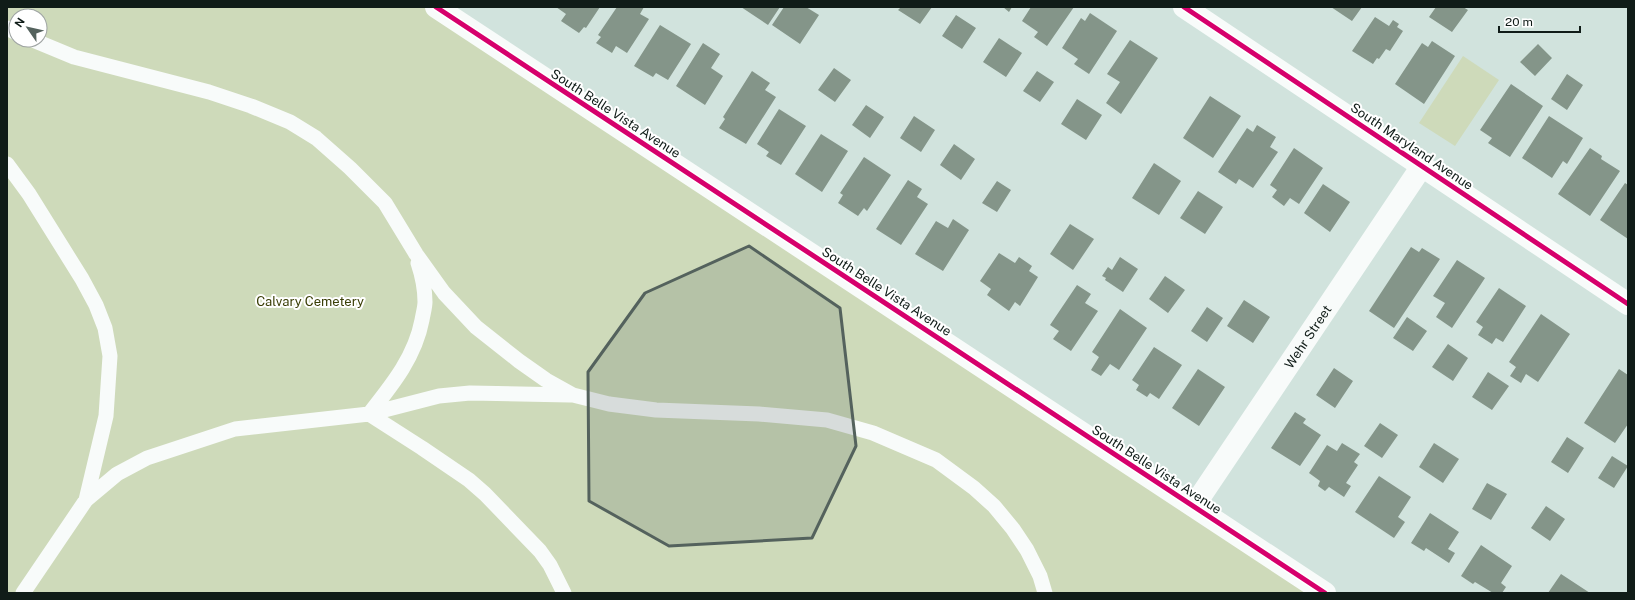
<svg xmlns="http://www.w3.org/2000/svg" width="1635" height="600" viewBox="0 0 1635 600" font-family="'Public Sans',sans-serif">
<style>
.green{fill:#cedaba;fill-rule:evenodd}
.building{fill:#849589}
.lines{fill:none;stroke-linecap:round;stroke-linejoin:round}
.service{stroke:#f8fbfa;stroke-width:15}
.minor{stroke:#f8fbfa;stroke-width:22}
.tertiary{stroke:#f8fbfa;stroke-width:22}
.cycleway-casing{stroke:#fff;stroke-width:8}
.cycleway{stroke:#d6006c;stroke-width:5}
.marked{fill:#54625d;fill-opacity:0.2;stroke:#54625d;stroke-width:3;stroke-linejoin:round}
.labels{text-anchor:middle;stroke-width:4;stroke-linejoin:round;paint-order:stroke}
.street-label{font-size:13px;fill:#101c18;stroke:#fff}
.park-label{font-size:13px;fill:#3a3e06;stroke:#fff}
</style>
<rect width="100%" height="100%" fill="#d1e3dd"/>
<path class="green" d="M7,7h429l889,586h-1318zM16,16h24v24h-24z
M1463,56l36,24 -44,66 -36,-23z"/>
<path class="building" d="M556,7h44l-14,21 -2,-1 -5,6 -18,-12 5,-7z
M617,7h27l-4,7 9,5 -22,34 -11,-7 -4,7 -16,-10 5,-6 -3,-2z
M741,7h39l-12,18z
M784,7h22l13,8 -19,29 -28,-19z
M901,7h31l-12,17 -22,-14z
M1003,7h9l-3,5z
M1031,7h43l-27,39 -13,-9 4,-5 -16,-11z
M1331,7h31l-10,14z
M1436,7h27l5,3 -16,22 -23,-15z
M1090,13l27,18 -28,43 -15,-10 4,-5 -16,-11 19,-30 4,3z
M956,15l20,13 -14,21 -20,-13z
M1375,17l14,9 4,-6 6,4 -2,3 6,4 -13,20 -4,-2 -7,10 -2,-1 -4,6 -21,-13z
M660,25l31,19 -23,36 -12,-7 -3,4 -19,-11z
M999,38l23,15 -16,24 -23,-15z
M1130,40l28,18 -37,56 -15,-11 14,-21 -13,-8z
M1432,41l23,15 -31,48 -29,-20 27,-41 6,4z
M703,43l17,11 -9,14 12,8 -18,29 -29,-19z
M1538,44l14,14 -17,18 -15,-14z
M834,68l17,12 -16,22 -17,-12z
M752,71l18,12 -5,7 11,7 -30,47 -27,-16 6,-9 -2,-2z
M1037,71l17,11 -14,20 -17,-11z
M1567,74l16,11 -16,25 -16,-11z
M1511,84l32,22 -33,51 -22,-14 4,-5 -12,-8z
M1210,96l31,20 -28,42 -30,-20z
M1077,99l25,16 -16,25 -25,-16z
M866,105l18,12 -14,21 -18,-13z
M779,109l27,17 -25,39 -15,-9 3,-4 -12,-8z
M914,116l21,14 -14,22 -21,-14z
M1549,116l34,22 -16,26 -4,-3 -11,17 -30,-20z
M1257,125l19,12 -6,10 8,5 -25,36 -14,-9 -3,5 -18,-12 29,-44 6,4z
M821,134l27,17 -26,41 -27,-18z
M954,144l21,15 -14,21 -21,-15z
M1294,148l29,20 -24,36 -9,-6 -6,8 -12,-9 5,-7 -7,-5z
M1590,148l12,8 -1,3 19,12 -30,45 -32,-22z
M864,157l27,18 -24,36 -3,-3 -6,8 -20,-13 5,-8 -3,-2z
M1154,163l27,18 -22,34 -27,-17z
M908,180l14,9 -5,8 11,7 -27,41 -25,-16z
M997,181l14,9 -14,22 -15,-9z
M1625,183l3,2v54l-28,-19z
M1323,184l27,18 -20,30 -26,-19z
M1198,191l25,16 -18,27 -25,-16z
M953,219l16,11 -26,41 -28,-17 21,-33 12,7z
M1070,224l24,15 -21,31 -23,-16z
M1411,247l8,5 3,-4 18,11 -46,69 -25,-17z
M999,253l16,10 4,-6 13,9 -3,5 9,6 -18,29 -5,-4 -6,9 -22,-16 4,-6 -11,-8z
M1120,257l18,12 -15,23 -18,-12 1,-2 -4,-2 6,-9 4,3z
M1457,260l28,18 -33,50 -16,-11 9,-14 -12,-7z
M1165,276l20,14 -17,23 -19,-14z
M1077,285l14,9 -6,9 13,8 -27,40 -18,-12 6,-8 -9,-6z
M1499,288l27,18 -23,36 -7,-4 -4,6 -14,-9 5,-8 -7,-5z
M1244,300l26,17 -17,26 -26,-17z
M1207,307l16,11 -16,24 -16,-11z
M1120,309l27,19 -28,42 -9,-6 -9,12 -10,-6 8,-13 -7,-5z
M1541,314l29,20 -32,48 -12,-8 -5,9 -11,-7 6,-9 -7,-5z
M1407,317l20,14 -14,20 -20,-13z
M1448,344l20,14 -15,23 -21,-14z
M1154,347l28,18 -23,34 -9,-6 -3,4 -11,-7 3,-5 -7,-5z
M1334,368l19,13 -18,27 -19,-13z
M1198,369l27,18 -26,39 -27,-18z
M1619,369l9,6v49l-13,19 -31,-20z
M1488,372l21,14 -17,24 -20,-13z
M1295,412l11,7 -3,4 18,12 -21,31 -29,-18z
M1380,423l18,12 -16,23 -18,-12z
M1567,437l17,11 -16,25 -17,-11z
M1342,443l18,11 -6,8 4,3 -12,18 5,3 -7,11 -15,-10 -4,4 -7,-5 2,-5 -11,-8 18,-28 10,6z
M1434,443l25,16 -16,24 -24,-16z
M1612,456l16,10 -14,22 -16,-10z
M1379,476l32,21 -13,20 7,5 -11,16 -39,-26z
M1487,483l20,11 -16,26 -19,-11z
M1546,506l19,13 -15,22 -19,-13z
M1430,513l29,19 -11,17 7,4 -6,10 -23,-15 -2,3 -13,-8z
M1481,545l31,21 -11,17 5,4 -4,6h-9l-18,-11 -2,2 -12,-8z
M1561,574l29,19h-42z"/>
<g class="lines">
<path class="service" d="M7,28l9,5
M33,40l41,17 135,35 42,14 39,16 26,16 34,30 35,35 31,51 28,39 32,34 43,34 27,19 27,15 36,9 47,6 103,4 68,6 46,13 63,27 38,28 20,18 19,23 14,21 13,26 5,17
M7,164l22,30 53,85 14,26 9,23 5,28 -4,60 -20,84 -63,93
M418,263c4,12 7,25 7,39 0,5 -2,12 -3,18 -7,37 -30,65 -53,94l70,-18 31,-3 100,2
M86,500l31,-26 30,-16 88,-29 134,-15 53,34 47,32 16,14 55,57 10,14 14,28"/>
<g class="minor">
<path d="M1184,7l444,297"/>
<path id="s1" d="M1194,506l228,-340"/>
</g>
<path class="tertiary" d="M436,7l889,586"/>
<defs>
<path id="cycleway" d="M436,7l889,586
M1184,7l444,297"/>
</defs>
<use href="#cycleway" class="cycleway-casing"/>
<use href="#cycleway" class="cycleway"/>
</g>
<path class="marked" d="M749,246l91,62 16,138 -44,92 -143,8 -80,-45 -1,-129 57,-79z"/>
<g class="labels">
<g class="street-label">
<text transform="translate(616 113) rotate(33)" y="5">South Belle Vista Avenue</text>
<text transform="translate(1412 146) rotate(34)" y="5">South Maryland Avenue</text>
<text transform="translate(887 291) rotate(33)" y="5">South Belle Vista Avenue</text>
<text dy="5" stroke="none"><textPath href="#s1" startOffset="204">Wehr Street</textPath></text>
<text transform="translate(1157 469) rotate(33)" y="5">South Belle Vista Avenue</text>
</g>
<g class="park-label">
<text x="310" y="306">Calvary Cemetery</text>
</g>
</g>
<rect width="1635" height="600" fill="none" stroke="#101c18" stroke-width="16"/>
<g transform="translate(28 28) rotate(304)"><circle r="19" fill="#ffffff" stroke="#9fa4a3"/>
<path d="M0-3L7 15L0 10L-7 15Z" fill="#54625d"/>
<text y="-6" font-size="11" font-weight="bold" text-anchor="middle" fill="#101c18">N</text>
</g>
<path d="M1499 26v6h81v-6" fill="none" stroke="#101c18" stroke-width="2"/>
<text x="1505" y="26" font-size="12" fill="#101c18" stroke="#ffffff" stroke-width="3" paint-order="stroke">20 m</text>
</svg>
